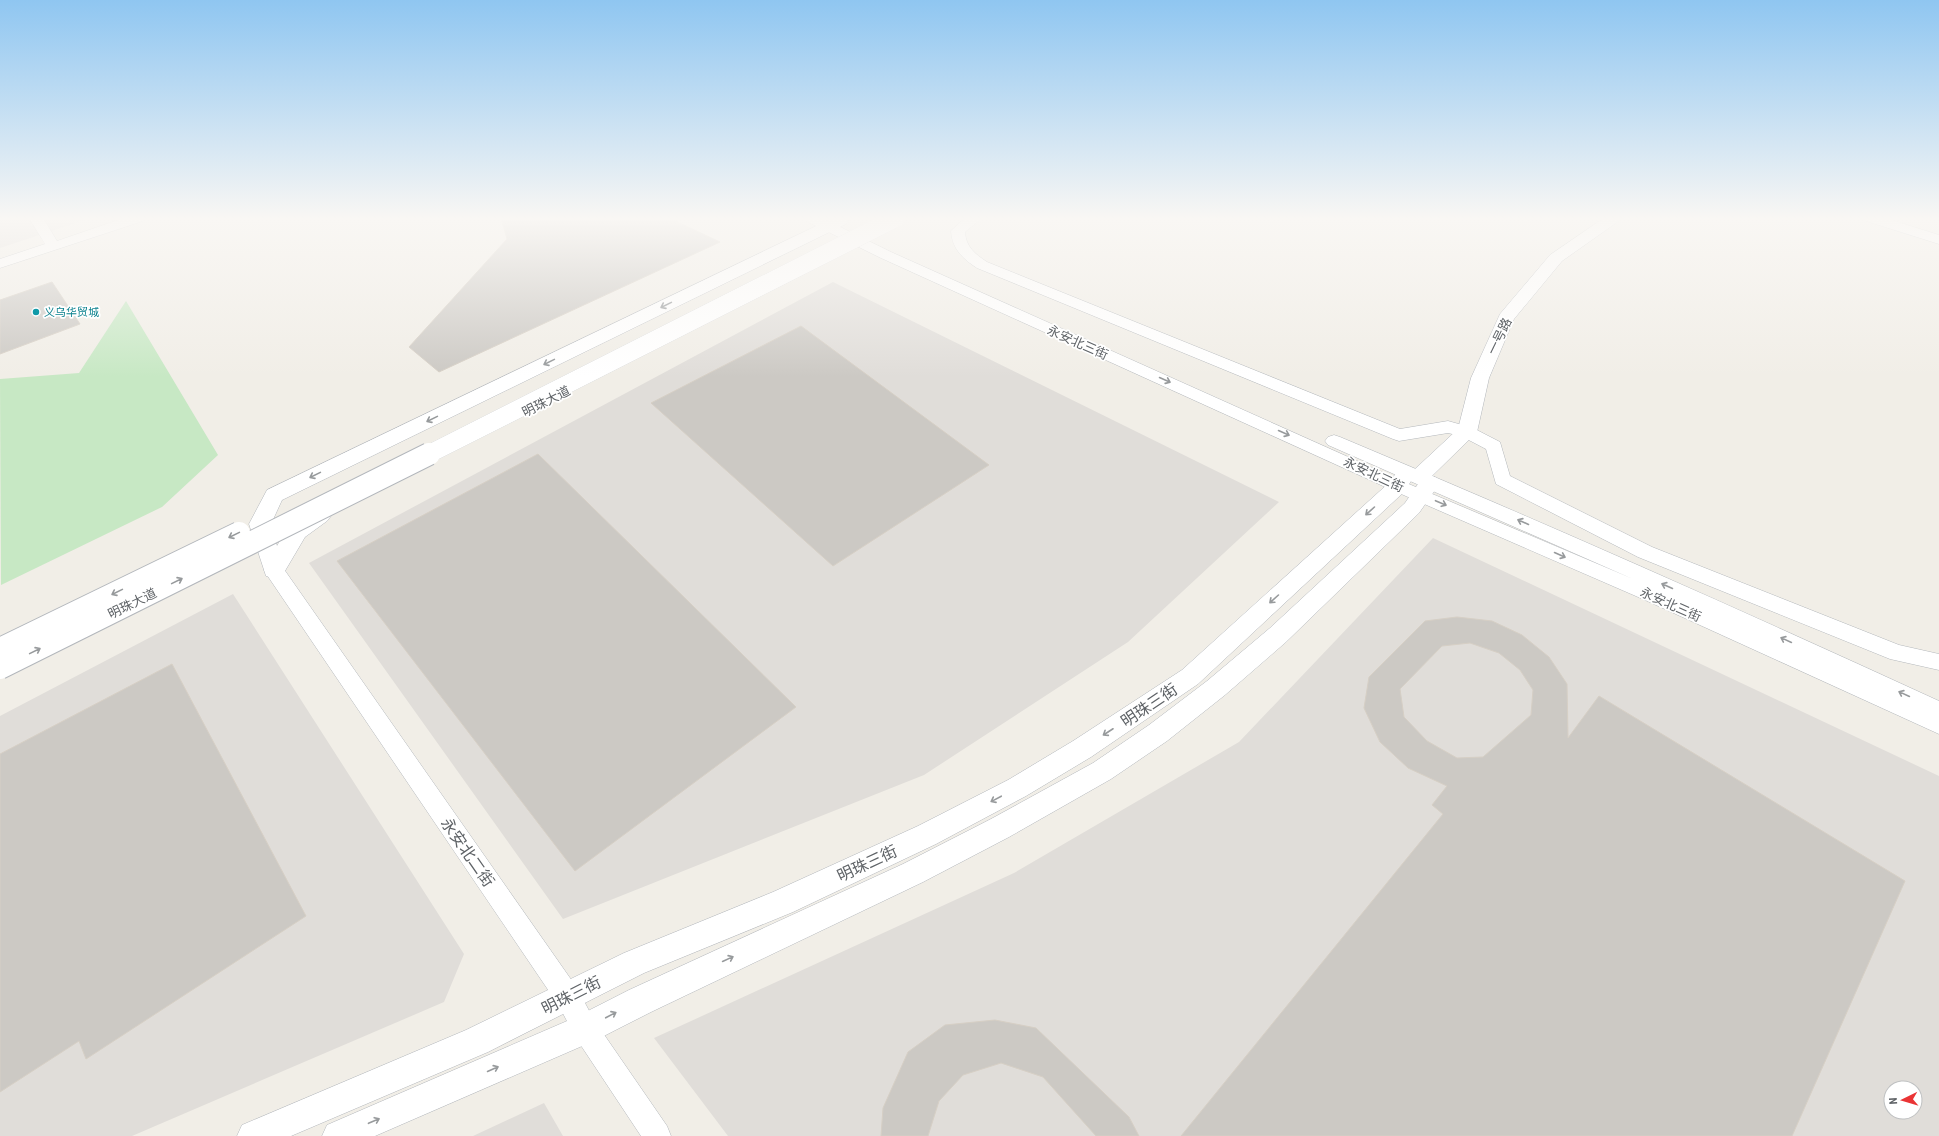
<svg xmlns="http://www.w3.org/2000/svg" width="1939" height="1136" viewBox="0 0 1939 1136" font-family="'Roboto Condensed','Noto Sans SC',sans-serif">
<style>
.industrial{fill:#e0ddd9;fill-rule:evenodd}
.green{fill:#c7e8c4}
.building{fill:#ccc9c4;stroke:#d6cfc5;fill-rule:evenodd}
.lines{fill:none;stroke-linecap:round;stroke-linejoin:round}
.street-casing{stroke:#b4b8bc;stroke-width:1}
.secondary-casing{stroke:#b3b7bc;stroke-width:1}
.street{fill:#fff;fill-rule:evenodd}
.secondary{fill:#fff;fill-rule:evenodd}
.secondary-bridge-far1-casing{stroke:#b3b7bc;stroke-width:18;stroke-linecap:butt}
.secondary-bridge-casing{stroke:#b3b7bc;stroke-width:24;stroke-linecap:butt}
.secondary-bridge-far1{stroke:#fff;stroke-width:18}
.secondary-bridge{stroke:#fff;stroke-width:22}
.oneway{stroke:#979a9c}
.culture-dot{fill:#0f9aa8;stroke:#fff;stroke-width:1.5}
.labels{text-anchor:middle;stroke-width:3.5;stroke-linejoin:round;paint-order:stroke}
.far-culture-label{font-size:11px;fill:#0d838f;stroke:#fff;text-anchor:start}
.street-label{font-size:13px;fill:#5f6367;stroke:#fff}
.near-street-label{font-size:16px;fill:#5f6367;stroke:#fff}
</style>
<rect width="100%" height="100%" fill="#f1eee7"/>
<path class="industrial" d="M0,218h91l-91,30z
M833,282l446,220 -151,140 -204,133 -361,144 -254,-356z
M1433,538l506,238v360h-1211l-74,-98 360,-165 225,-131zM1891,1088h24v24h-24z
M233,594l231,360 -20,48 -312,134h-132v-420z
M544,1103l19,33h-90z"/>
<path class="green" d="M126,301l92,154 -56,52 -161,78 -1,-206 79,-6z"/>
<path class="building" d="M501,218h168l51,24 -281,130 -30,-25 98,-108z
M52,282l28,42 -80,30v-54z
M801,326l188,139 -156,101 -182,-163z
M538,454l258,253 -221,164 -238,-310z
M1457,617l35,4 30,14 27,22 18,27 1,54 31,-42 306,185 -113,255h-611l262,-322 -11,-9 15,-19 -39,-18 -28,-26 -16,-34 5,-31 56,-56zM1470,643l29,10 21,17 13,20 -2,25 -48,42 -26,1 -30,-17 -23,-24 -4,-28 42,-43z
M172,664l134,252 -220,143 -7,-18 -79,51v-338z
M995,1020l41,8 93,89 10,19h-43l-53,-59 -42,-14 -38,12 -24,26 -11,35h-47l2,-28 25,-56 37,-27z"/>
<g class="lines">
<defs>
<path id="street" d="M29,218h14l14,23 67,-23h21l-2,3 -143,47v-9l45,-15z
M804,218h18l69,34 513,230 229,97 -305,-134 -3,-4 3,-4 6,-2 6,2c201,84 401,173 599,264v33l-294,-134 -253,-110 -511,-232 -75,-37z
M965,218h17l-17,14c1,15 10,22 22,30l413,167 48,-8 25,7 27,14 10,34 142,71 247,98 40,9v16l-49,-11 -252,-102 -142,-73 -10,-35 -25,-13 -13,-3 -49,8 -6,-2 -416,-171c-14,-9 -25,-19 -26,-37z
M1864,218h21l54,17v9l-73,-23z
M274,563l7,2 296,423 17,32 73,106 4,10h-30l-65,-98 -17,-32 -292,-431 -3,-5 3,-5z"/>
<path id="secondary" d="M833,218h13l2,3 -2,3 -564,276 -11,24 6,22c4,-7 7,-14 12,-19 7,-10 27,-20 38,-16l4,5 -4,5 -22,16 -23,39 -8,2 -8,-2 -17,-52 18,-34z
M1604,218h19l-61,43 -48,58 -25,59 -12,54 -45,44 5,2 3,5 -21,30 -133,129 -61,53 -58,46 -56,38 -102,58 -86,45 -272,130 -55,28 -221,96h-53l5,-11 247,-107 55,-28 274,-126 88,-45 102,-56 56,-38 58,-44 63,-53 135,-125 13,-19 -7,-3 -6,10 -207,193 -107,73 -65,39 -90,48 -143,68 -149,61 -156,79 -197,84h-54l5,-11 224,-95 158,-77 149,-61 145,-66 90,-46 65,-39 109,-71 209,-189 8,-13 7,-2 8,4 44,-41 13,-51 29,-64 50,-59z"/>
</defs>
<use href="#street" class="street-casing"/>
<use href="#secondary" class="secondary-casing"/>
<use href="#street" class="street"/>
<use href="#secondary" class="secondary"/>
<defs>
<path id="secondary-bridge-far1" d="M427,455l469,-237"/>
<path id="secondary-bridge" d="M0,649l239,-116
M0,668l429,-214"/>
</defs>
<use href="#secondary-bridge-far1" class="secondary-bridge-far1-casing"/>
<use href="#secondary-bridge" class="secondary-bridge-casing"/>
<use href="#secondary-bridge-far1" class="secondary-bridge-far1"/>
<use href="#secondary-bridge" class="secondary-bridge"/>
</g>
<defs><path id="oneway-shaft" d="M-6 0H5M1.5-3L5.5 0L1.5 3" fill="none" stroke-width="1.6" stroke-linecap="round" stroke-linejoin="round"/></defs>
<g class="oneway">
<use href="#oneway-shaft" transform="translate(666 305) rotate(154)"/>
<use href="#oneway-shaft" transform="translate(549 362) rotate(154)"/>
<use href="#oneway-shaft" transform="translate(1165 380) rotate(24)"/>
<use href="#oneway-shaft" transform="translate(432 419) rotate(154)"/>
<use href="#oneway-shaft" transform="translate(1284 433) rotate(24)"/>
<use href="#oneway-shaft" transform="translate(315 475) rotate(154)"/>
<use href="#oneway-shaft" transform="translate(1441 503) rotate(23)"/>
<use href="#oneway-shaft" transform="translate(1370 511) rotate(138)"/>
<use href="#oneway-shaft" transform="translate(1523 522) rotate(-156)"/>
<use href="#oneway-shaft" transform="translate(234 535) rotate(154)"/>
<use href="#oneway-shaft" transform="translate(1560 555) rotate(24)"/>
<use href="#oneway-shaft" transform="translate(177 581) rotate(-26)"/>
<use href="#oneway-shaft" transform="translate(1667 586) rotate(-156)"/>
<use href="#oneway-shaft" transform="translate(117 592) rotate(154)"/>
<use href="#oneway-shaft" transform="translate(1274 599) rotate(138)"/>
<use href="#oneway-shaft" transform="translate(1786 640) rotate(-155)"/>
<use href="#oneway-shaft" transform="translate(35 651) rotate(-26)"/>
<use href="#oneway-shaft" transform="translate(1904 694) rotate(-155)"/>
<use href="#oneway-shaft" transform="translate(1108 732) rotate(147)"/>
<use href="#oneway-shaft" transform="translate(996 799) rotate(152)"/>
<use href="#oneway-shaft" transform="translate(728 959) rotate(-25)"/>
<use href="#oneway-shaft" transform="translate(611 1015) rotate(-28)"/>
<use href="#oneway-shaft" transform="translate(493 1069) rotate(-24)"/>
<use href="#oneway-shaft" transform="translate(374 1121) rotate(-23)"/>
</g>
<linearGradient id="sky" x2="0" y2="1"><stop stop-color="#8fc6f1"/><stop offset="0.58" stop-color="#f9f7f4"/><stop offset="1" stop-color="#f9f7f4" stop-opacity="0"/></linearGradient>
<rect width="1939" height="377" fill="url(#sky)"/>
<circle class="culture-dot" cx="36" cy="312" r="4"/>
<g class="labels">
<g class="far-culture-label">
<text x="44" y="316">义乌华贸城</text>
</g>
<g class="street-label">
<text transform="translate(1499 336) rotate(-64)" y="5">一号路</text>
<text transform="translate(1078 342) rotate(24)" y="5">永安北三街</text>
<text transform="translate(546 401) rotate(-27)" y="5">明珠大道</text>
<text transform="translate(1374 474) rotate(25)" y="5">永安北三街</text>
<text transform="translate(132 603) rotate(-26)" y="5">明珠大道</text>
<text transform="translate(1671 604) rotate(24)" y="5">永安北三街</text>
</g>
<g class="near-street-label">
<text transform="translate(1149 705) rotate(-34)" y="6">明珠三街</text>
<text transform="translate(468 852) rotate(55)" y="6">永安北二街</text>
<text transform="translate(867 863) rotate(-25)" y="6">明珠三街</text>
<text transform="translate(571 995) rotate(-27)" y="6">明珠三街</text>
</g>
</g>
<g transform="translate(1903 1100) rotate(265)"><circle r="19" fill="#ffffff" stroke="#bfc1c2"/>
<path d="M0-3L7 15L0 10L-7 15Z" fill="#ea3435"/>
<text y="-6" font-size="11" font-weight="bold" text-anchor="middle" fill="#5f6367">N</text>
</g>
</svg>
